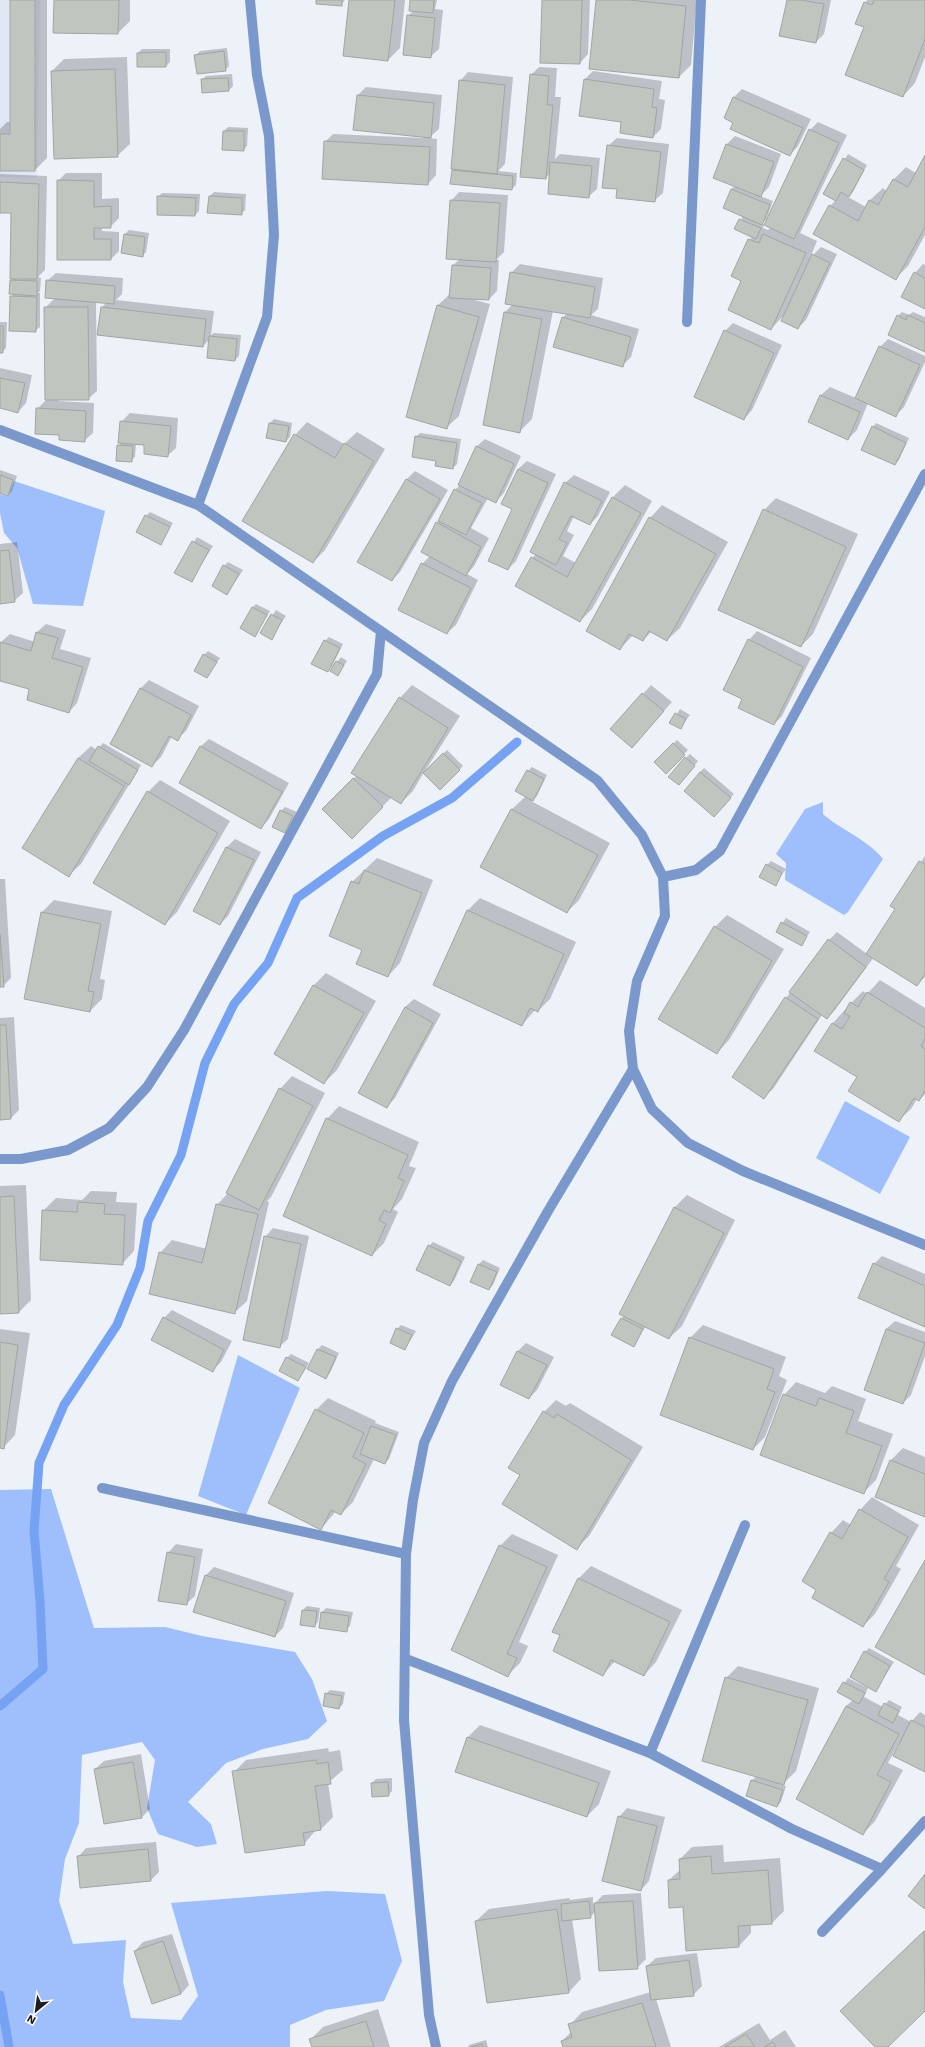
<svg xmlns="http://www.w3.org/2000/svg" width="925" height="2047" viewBox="0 0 925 2047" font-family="'Work Sans',sans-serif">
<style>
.built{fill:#dfe7f5}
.green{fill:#9ebffb}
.shadow{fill:#0003}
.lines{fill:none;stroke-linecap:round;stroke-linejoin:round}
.stream{stroke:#76a2f3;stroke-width:9}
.building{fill:#c0c6bf;stroke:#a1a6a0}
.minor{stroke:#7b98cd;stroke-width:10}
</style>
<rect width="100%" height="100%" fill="#edf1f8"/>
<path class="built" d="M0,0h40l-3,178 -37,-1z"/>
<path class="green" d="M14,481l91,30 -22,95 -50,-2 -16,-56 -13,-15 -4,-20v-19l8,2z
M823,802v12c18,16 44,25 60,45l-35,53 -4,3 -59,-35 1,-17 -10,-9 29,-45z
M845,1101l65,36 -30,57 -64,-36z
M238,1355l62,33 -54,127 -48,-19z
M51,1489l43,139 71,-1 37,9 93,16 17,27 15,42 -19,18 -45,10 -37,14 -38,39 23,22 6,20 -20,3 -39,-13 -11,-26 8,-48 -13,-18 -60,13 -3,68 -14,36 -6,42 14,43 53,-4 -3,42 8,36 50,2 17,-24 -27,-93 156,-12 58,3 17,67 -18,40 -58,9 -36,15v22h-290v-557z"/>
<path class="shadow" d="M11,0h36v158l-12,12h-35v-41l7,-7h4z
M55,0h75v21l-12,12z
M317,0h28l-4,5z
M350,0h55l-5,48 -12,12z
M411,0h26l-2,9 8,1 -4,39 -9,8 -22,-41 6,-6z
M543,0h47l-2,54 -8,9z
M597,0h100l-6,65 -12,12z
M788,0h43l-7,34 -8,8z
M867,0h58v57l-10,26 -12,13 -38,-70 -8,-3z
M227,48l2,18 -4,4 -29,-15 4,-4z
M142,49h28v13l-4,4 -28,-13z
M127,57l3,87 -13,12 -65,-85 12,-12z
M539,67l18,1 -2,29h6l-6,62 5,-5 40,4 -3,31 -9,8 -38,-24 -4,5 -15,-103z
M593,71l69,10 -3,18 6,1 -4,29 -8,8 -31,-16 -37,-42z
M468,72l45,5 -8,87 -7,7 19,2 -1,12 -4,4 -59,-18 2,-3 5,-87z
M232,74l1,12 -4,4 -27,-10 4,-4z
M366,87l76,8 -3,34 -10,9 8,1 -1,36 -8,9 -103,-42 8,-8 90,4v-2l-66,-40z
M742,89l69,30 -13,27 -8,9 -65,-37 9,-21z
M818,122l29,13 -47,98 17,8 -7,17 11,-11 16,7 -31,66 -8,8 -14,-13 -13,14 -28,-48 -11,-5 20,-40 -16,-7 7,-13 -12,-27 4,-3 -8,-42 8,-8 46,18 -12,33 -9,9 13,5 -7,19 -4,3 2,1 -1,4 5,2 3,-3 39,-97z
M228,127l20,1 -1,18 -3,4 -21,-1 1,-18z
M617,138l52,6 -6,49 -9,8 -36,-13 -10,-42z
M848,154l19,11 -14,27 -5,5 18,10 4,-7 13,-12 4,3 7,-12 12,-12 10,6 9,-16v78l-17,31 -12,12 -66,-72 6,-6 -12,-7z
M66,173h36v26l17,-1v20l-9,9h-8v4l17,1v19l-8,8h-53v-78z
M0,174l47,2 -2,94 -7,7 3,1 -1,13 -2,2h2v34l-4,3 -25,-33 3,-4 -3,-13 2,-2 -1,-66h-12z
M214,192l32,2 -1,16 -4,4 -31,-18z
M459,192l49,3 -4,57 -8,8h3l-2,31 -8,8h-18l19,5 -31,112 -13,12 -8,-123 13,-12 1,-27 8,-7 -9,-58z
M162,193l38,1 -1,17 -4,4 -37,-18z
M129,230l20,3 -3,19 -4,4 -17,-22z
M520,264l83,14 -5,31 -7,6 48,14 -8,28 -9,9 -59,-48 4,-5 -14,-2 -21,108 -12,12 -36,-7 21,-112 8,-8 -2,-31z
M923,264l2,1v43l-10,-35z
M56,273l67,5 -1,16 -6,6 98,11 -3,24 3,-2 27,2 -2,21 -4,4 -25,-21 -7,7 -101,-39 5,-5 -11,-1 1,90 -9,8h-30v2l36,2 -1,30 -9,8 -24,-7 -23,-25 9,-9 -1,-92 10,-10 -8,-17z
M902,312l7,3 4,-3 12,5v33l-27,-34z
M0,322h7l-1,26 -4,4h-2z
M733,323l49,22 -30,65 -8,9 -19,-88z
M888,339l37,17v6l-21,45 -9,9 -27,-13 -11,27 -9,9 -38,-18 11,-26 9,-8 26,11 24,-51z
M0,368l32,7 -6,28 -8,9 -18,-5z
M130,413l48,5 -2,30 -9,8 -21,-12 -10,-1 -1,14 -4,4 -13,-15 4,-4 -1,-20z
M274,419l18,4 -2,14 -4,4 -18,-4 2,-14z
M307,422l37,22 13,-12 28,17 -60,101 -12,12 -18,-127z
M876,423l33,15 -10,22 -4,4 -22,-37z
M420,433l41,6 -4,25 -4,4 -16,-8 -21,-23z
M485,439l36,17 -17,37 -8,8 -8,-3 -17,30 18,10 -15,28 -7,8 11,6 -22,45 -9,8 -25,-69 8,-8 7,-33 18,-33 5,-5 16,-38z
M527,461l29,13 -40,87 -8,8 5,-60 -11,-6 16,-34z
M0,470l17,6 -5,15 -4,4 -8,-3z
M415,471l33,19 -48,82 -8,8 -33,-19 48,-82z
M574,475l36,17 -12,24 -8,8 -16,-8 -7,15 7,4 -11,21 13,7 37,-66 12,-12 27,16 -60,108 -12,12 -48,-63 4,-4 29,-71z
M776,498l82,36 -45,100 -12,12 -37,-136z
M662,505l66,37 -48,86 -13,12 -15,-9 -9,9 -10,-5 -13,14 30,-131z
M150,512l23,11 -13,21 -14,-28z
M197,537l16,9 -22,35 -15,-9z
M17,542l6,51 -9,8 -14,2v-59z
M228,562l15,8 -16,24 -3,-28z
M256,604l14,7 -15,25 -3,-28z
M276,610l10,6 -15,22 -9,-5z
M46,624l20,6 -6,19 31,9 -14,45 -8,9 -38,-23 -31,-10 1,-37 9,-8 25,8 2,-10z
M757,631l54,27 -29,58 -8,8 -31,-25 6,-59z
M329,637l14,7 -11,22 -5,5 -2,-30z
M208,651l12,7 -13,19 -3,-22z
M341,657l6,4 -9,14 -7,-4z
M149,680l50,26 -13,25 -9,8 -5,-3 -11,21 -9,9 -41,-23 30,-55z
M412,685l48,31 -35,55 22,-21 16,16 -23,23 -16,-17 -11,19 -12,12 -9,-6 -40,40 -29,-28 34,-34 -5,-2 48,-75z
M651,685l21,17 -32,36 -28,-9z
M680,709l10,6 -10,13 -9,-5z
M209,739l80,44 -20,36 -8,9 -61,-81z
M677,740l11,10 -22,22 -10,-10z
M103,743l38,22 -60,99 -13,12 10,-118 13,-12 6,4z
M690,754l8,7 -15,19 3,-22z
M532,767l15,8 -10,21 -6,5 79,42 -31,57 -12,12 -86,-46 31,-57 14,-13 2,-25z
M704,768l30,26 -16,17 -18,-39z
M160,780l70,41 -53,91 -12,12 -17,-132z
M285,807l12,5 -12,20 -4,-21z
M235,839l26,13 -33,64 -8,8 -26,-13 33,-64z
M925,856v121l-8,8 -43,-28 -39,53 -8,8 -5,-3 -49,74 -9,8 22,-99 43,-58 8,-8 30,22 29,-45 -5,-3z
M377,858l56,22 -33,83 -12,13 -25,-27 -11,-67z
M771,861l15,8 -11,15 -8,-19z
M0,879h5l6,99 -8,8h-3z
M480,898l96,44 -26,57 -12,12 -3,-1 -13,15 -88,-40 34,-75z
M54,900l58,11 -12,68 5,1 -3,19 -12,12 -48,-99z
M727,915l57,34 -55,91 -12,13 -2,-126z
M786,918l24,14 -9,13 -24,-14z
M326,973l50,28 -39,69 -13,13 -49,-29 39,-69z
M880,980l45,28v86l-6,6 -2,-1 -6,10 -13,12 -40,-44 -42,-27 17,-27 18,-20 12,-12 4,3z
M414,999l27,15 -46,84 -8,9 18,-100z
M14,1017l5,93 -8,8 -11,1v-101z
M292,1076l33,17 -54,104 -4,4 2,1 -22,99 -13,12 -74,-60 12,-13 35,9 10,-44 11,-12 52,-104z
M339,1106l80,36 -10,24 7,2 -14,31 -9,10 5,3 -14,31 -12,12 -45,-136z
M26,1185l5,115 -12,12 -19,1v-127z
M91,1191l26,1 -1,10 21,1 -3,48 -12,13 -79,-53 13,-13 26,2z
M687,1195l48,25 -53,106 -13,12 -23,-12 -12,19 -13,-26 4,-4 50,-108z
M273,1228l36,8 -21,103 -9,8 -14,-110z
M433,1242l32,15 -11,24 -4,4 -21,-39z
M882,1256l43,18v52l-51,-62z
M483,1260l17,8 -7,17 -4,4 -17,-7 7,-18z
M172,1310l60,31 -11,21 -9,9 -48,-53z
M895,1321l30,11v24l-14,39 -8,8 -17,-74z
M401,1325l15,6 -11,18 -8,-20z
M703,1325l83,32 -7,19 8,4 -22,57 -12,12 -63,-111z
M0,1329l30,4 -15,102 -12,13 -3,-1z
M526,1343l28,14 -17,33 -8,8 -28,-14 17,-33z
M322,1345l17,8 -9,20 -4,4 -17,-8 9,-20z
M291,1354l18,9 -11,17 -11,-22z
M796,1382l29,11 7,-7 34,13 -8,22 35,13 -17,46 -12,12 -80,-97z
M328,1398l48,23 -1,2 24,9 -10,27 -4,4 -11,-4 -21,43 -12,12 -5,-3 -15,18 -5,-119z
M556,1400l10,6 4,-3 73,44 -54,89 -12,12 -56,-74 23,-62z
M903,1448l22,9v59l-34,-56z
M872,1497l47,28 -23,41 5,3 -26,45 -12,12 -45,-36 -15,-9 28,-48 12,-13 8,5 9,-15z
M512,1534l46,21 -39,87 9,4 -8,17 -12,12 -8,-129z
M176,1544l27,5 -8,47 -9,8 -18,-51z
M591,1566l91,44 -26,52 -12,13 -29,-14 -12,14 -41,-40 -8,-4 25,-53z
M214,1567l80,26 -11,35 -8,8 -69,-61z
M307,1606l13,2 -2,14 -4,4 -11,-16z
M326,1608l27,4 -3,14 -4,4 -24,-18z
M869,1648l25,14 -18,28 -11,-38z
M738,1666l81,22 -23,83 -12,12 -5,-1v2l7,2 -5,16 -4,4 -30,-10 5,-16 5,-4 -31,-98z
M848,1678l20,10 -4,9 19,10 6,-7 13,7 -4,8 13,7 9,-10 5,3v56l-27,-26 -10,18 15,7 -28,51 -12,13 -17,-128 7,-6 -14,-8z
M330,1690l15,2 -2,12 -4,4 -13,-14z
M480,1725l131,46 -12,33 -12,12 -131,-45 12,-34z
M328,1748l1,4 11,-2 3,20 -15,13 5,34 -12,12 -5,1 -12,14 -70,-72 12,-12z
M141,1754l9,55 -8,8 -37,6 -10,-54 9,-8z
M392,1778v13l-4,4 -16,-12 4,-4z
M627,1808l38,9 -16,64 -8,9 -22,-73z
M156,1842l3,30 -8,8 -70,7 -3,-30 8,-9z
M723,1845l1,17 56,-4 4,53 -12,12 -21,1v9l-12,13 -52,4 -4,-44 -14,-26 12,-11 -1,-10 12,-12z
M641,1893l5,66 -9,9 -42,-56 -5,5 -18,2 9,60 -12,13 -93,-71 13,-12 80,-11 1,2 23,-3v8l10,-10z
M925,1930v80l-39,37h-10l-22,-48z
M172,1934l17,51 -8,9 -46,-43 8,-9z
M697,1953l5,33 -9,9 -37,4 15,48h-107l-2,-6 10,-10 -2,-6 12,-13 69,-20 -4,-26 9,-8z
M378,2009l12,38h-77l-2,-8 12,-12z
M759,2023l11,17 15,-10 11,17h-77z
M486,2040l2,7h-20l1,-2z"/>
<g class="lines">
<path class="stream" d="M0,1706l43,-37 -3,-68 -6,-70 5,-68 25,-58 53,-80 23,-57 8,-47 33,-66 24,-92 29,-59 34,-41 29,-65 86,-62 69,-38 65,-56
M0,1995l9,52"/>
</g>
<path class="building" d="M10,0h25v171h-35v-37h10z
M54,0h65l-1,34 -65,-1z
M316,0h26v6l-26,-2z
M349,0h46l-7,61 -45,-5z
M410,0h24l-1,13 -24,-2z
M542,0h40l-2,64 -40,-1z
M596,0h33l57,6 -7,72 -90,-9z
M787,0h14l23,4 -8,39 -37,-7z
M874,0h51v39l-22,58 -58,-22 19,-48 -9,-3 9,-22 8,3z
M407,15l28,3 -4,40 -28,-3z
M224,51l2,20 -29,3 -3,-19z
M166,52v15h-29v-14z
M115,69l3,88 -64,2 -3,-88z
M530,74l19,2 -2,29h6l-7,74 -26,-2z
M228,78l1,13 -27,2 -1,-14z
M584,79l70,10 -2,18 5,1 -4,30 -33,-5 1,-11 -42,-6z
M459,80l46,5 -8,89 -46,-5z
M357,95l77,8 -3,35 -78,-8z
M733,97l70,31 -13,28 -60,-27 3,-6 -9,-5z
M809,129l30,14 -45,96 -30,-14z
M223,131h21v20l-22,-1z
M324,141l106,6 -2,38 -106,-6z
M726,144l48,18 -13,35 -48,-19z
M607,145l54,7 -6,50 -39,-4 1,-9 -15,-1z
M925,155v72l-29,53 -83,-46 16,-29 29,16 11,-21 9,5 15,-26 15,8z
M843,158l21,12 -15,27 -8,-5 -5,9 -13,-7z
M550,162l42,4 -3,32 -41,-4z
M452,170l61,6 -1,14 -62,-6z
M57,180l37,1v26l17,-1v22h-17v11h17v21h-54z
M0,182l39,2 -2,95h-27l1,-66h-11z
M731,189l39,16 -8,20 -39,-17z
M157,196l39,2 -1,18 -38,-1z
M209,196l33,2v17l-35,-2z
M450,200l50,3 -4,59 -50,-3z
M739,219l22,9 -5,11 -22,-10z
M124,234l21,3 -2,20 -22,-4z
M763,234l43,19 -35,77 -43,-20 13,-29 -10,-5 17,-37 11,4z
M812,254l18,9 -32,66 -17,-8z
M452,265l39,3 -2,32 -40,-2z
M510,272l85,15 -5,31 -85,-14z
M914,272l11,6v31l-24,-12z
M10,280l27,1v15l-28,-2z
M46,280l69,6 -1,18 -69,-6z
M10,296l27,1 -1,35 -27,-1z
M437,305l42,12 -32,112 -41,-12z
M44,307h44l1,93h-44z
M101,307l105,12 -3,28 -106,-12z
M504,312l38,7 -22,114 -37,-8z
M897,315l9,5 2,-5 17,8v29l-37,-17z
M562,317l69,20 -8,30 -70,-20z
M0,326h3v27h-3z
M724,330l50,23 -30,67 -50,-23z
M209,336l28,3 -2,22 -28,-3z
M879,346l41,19 -24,52 -41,-19z
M0,378l25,5 -7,30 -18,-5z
M820,395l40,17 -12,28 -40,-18z
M36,408l50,3 -1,31 -26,-2v-5l-24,-1z
M120,421l51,5 -3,31 -24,-3v-9l-26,-2z
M269,423l20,3 -3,16 -20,-4z
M872,426l34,17 -11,22 -34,-15z
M294,434l41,24 9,-15 30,18 -61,102 -71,-42z
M415,436l42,7 -4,26 -18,-3 1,-5 -24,-4z
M117,445l16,1 -1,16 -16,-1z
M476,446l38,18 -18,39 -38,-18z
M518,469l30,14 -40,87 -20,-9 24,-52 -11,-5z
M0,475l13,5 -5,16 -8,-3z
M406,479l34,20 -48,82 -35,-19z
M564,482l38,19 -12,24 -19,-9 -12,23 8,4 -11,22 -26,-13z
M454,489l28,14 -16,32 -28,-14z
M612,497l29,16 -61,109 -65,-36 16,-29 36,20z
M763,509l83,38 -45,100 -83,-37z
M145,515l25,12 -9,18 -25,-13z
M649,517l67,37 -49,87 -18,-10 -6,10 -14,-7 -9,16 -34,-19z
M436,522l45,25 -15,29 -45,-24z
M192,541l17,9 -17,32 -18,-9z
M9,550l6,52 -15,2v-53z
M421,563l50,25 -24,46 -49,-24z
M223,565l16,9 -12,21 -15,-9z
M252,607l15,8 -12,22 -15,-9z
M271,614l11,6 -10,20 -12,-7z
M36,632l22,6 -6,20 31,9 -14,46 -42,-13 2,-11 -29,-8v-39l31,9z
M748,639l55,28 -29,58 -36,-17 4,-9 -19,-9z
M324,640l16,8 -12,24 -17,-8z
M203,654l14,8 -10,16 -13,-7z
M336,661l8,4 -6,11 -8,-5z
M140,688l51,27 -13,26 -9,-5 -17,31 -42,-23z
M642,693l22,18 -32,37 -22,-19z
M399,697l49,31 -47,76 -50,-31z
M675,713l11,6 -5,10 -12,-6z
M673,743l12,12 -19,19 -12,-12z
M98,746l40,24 -9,15 -40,-24z
M200,746l82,46 -21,37 -82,-46z
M443,753l17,17 -20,20 -17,-17z
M685,757l10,9 -16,19 -11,-8z
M78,758l46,28 -55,91 -47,-29z
M527,770l17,9 -11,22 -18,-10z
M700,772l31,26 -17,19 -30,-26z
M353,778l30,29 -31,32 -30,-30z
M147,791l71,42 -53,92 -72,-42z
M511,809l87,46 -31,58 -87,-46z
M280,810l13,6 -8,17 -13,-6z
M226,847l28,13 -34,65 -27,-14z
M919,861l6,3v110l-8,12 -51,-32 29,-45 -5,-3z
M766,864l16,9 -6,13 -17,-9z
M364,870l58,23 -34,84 -32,-13 6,-14 -33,-14 22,-55 8,3z
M467,910l97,44 -26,58 -8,-4 -8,18 -89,-41z
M41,912l60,12 -13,67 6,1 -4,20 -66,-13z
M781,922l26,14 -5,10 -26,-14z
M714,926l58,35 -55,93 -59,-35z
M0,934l4,53h-4z
M828,939l38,28 -39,52 -38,-27z
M313,985l51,28 -40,71 -50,-30z
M867,992l58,36v11l-4,7 4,3v42l-6,10 -5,-3 -15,24 -51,-31 9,-14 -43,-26 18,-28 10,6 8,-13 -6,-3 6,-11 8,5z
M785,997l33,22 -54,80 -32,-22z
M405,1007l28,16 -46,85 -29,-15z
M0,1025h6l5,94 -11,1z
M279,1088l34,18 -54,104 -33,-17z
M326,1118l82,37 -10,23 6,3 -14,32 -6,-3 -5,10 7,4 -14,32 -89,-40z
M14,1196l5,117 -19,1v-117z
M78,1202l27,2 -1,10 21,1 -2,50 -83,-5 2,-50 35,2z
M216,1204l42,10 -23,100 -86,-20 10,-42 43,11z
M674,1207l50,26 -55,106 -50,-25z
M264,1236l37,8 -21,104 -37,-8z
M428,1245l33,16 -11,25 -34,-16z
M873,1263l52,23v41l-67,-29z
M478,1264l19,8 -8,18 -19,-8z
M163,1317l61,33 -11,22 -62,-32z
M621,1318l22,11 -9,18 -23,-12z
M396,1328l16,7 -7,15 -15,-7z
M886,1329l39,14 -22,61 -39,-14z
M689,1337l85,32 -7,20 8,3 -22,58 -93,-35z
M0,1342l18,3 -14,104 -4,-1z
M317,1349l19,8 -10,22 -19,-10z
M517,1351l30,14 -18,34 -29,-14z
M286,1357l20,10 -8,14 -19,-10z
M783,1394l33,12 3,-8 35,13 -8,22 36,13 -18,48 -104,-39z
M315,1409l49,24 -11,24 13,7 -25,51 -10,-5 -10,20 -53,-27z
M543,1411l11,7 3,-4 74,46 -54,90 -75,-46 18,-29 -12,-7z
M371,1426l25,9 -11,29 -25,-10z
M890,1460l35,14v43l-50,-20z
M859,1509l49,28 -24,42 5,3 -26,45 -51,-29 4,-8 -14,-9 28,-49 12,7z
M499,1545l48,22 -40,87 10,4 -9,19 -57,-27z
M167,1552l28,5 -8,48 -29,-4z
M925,1560v115l-50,-28z
M205,1575l81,26 -11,36 -82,-25z
M578,1578l92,44 -26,54 -33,-16 -8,16 -50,-25 7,-16 -8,-3z
M302,1610l15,1 -2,16 -15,-2z
M321,1612l28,4 -2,16 -28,-4z
M864,1651l26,15 -14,26 -26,-15z
M725,1677l83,23 -24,85 -82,-24z
M843,1682l22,11 -6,11 -22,-12z
M325,1693l17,3 -3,13 -16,-3z
M884,1703l15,8 -6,12 -15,-8z
M846,1706l53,28 -22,41 14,7 -28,53 -67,-36z
M911,1720l14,7v45l-32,-16z
M467,1737l132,46 -12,34 -132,-45z
M316,1760l1,4 11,-2 3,22 -16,2 6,44 -18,3 2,12 -60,8 -13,-82z
M133,1762l9,56 -38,6 -10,-55z
M751,1780l32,10 -6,17 -31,-11z
M388,1782l1,14 -17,1 -1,-14z
M618,1816l39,10 -16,65 -39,-10z
M148,1849l3,32 -71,7 -3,-32z
M711,1856l1,18 56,-4 4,54 -34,2 1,21 -53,4 -3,-44 -14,1 -1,-28 12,-1 -1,-20z
M925,1874v35l-17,-13z
M589,1901l2,17 -29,3 -1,-17z
M633,1901l5,68 -39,2 -5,-68z
M557,1909l12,84 -82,10 -12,-82z
M924,1931l1,80 -37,36h-13l-35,-36z
M163,1941l18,53 -29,10 -18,-53z
M689,1960l5,36 -43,4 -5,-34z
M642,2003l14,44h-93l-2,-6 11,-4 -4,-13z
M366,2021l8,26h-62l-3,-8z
M746,2034l9,13h-30z
M773,2042l3,5h-12z
M482,2044l1,3h-12z"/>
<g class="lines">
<path class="minor" d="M687,322l14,-322
M0,430l198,75 399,275 45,55 21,42 2,39 -28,65 -8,50 4,38 19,40 36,34 55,28 182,74
M198,505l69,-188 7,-82 -5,-99 -12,-61 -7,-75
M663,877l33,-7 24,-19 205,-377
M0,1159h21l47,-9 41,-22 38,-41 37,-57 193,-356 4,-43
M102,1488l304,66
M406,1659l244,94 142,76 90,40
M650,1753l95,-228
M822,1932l60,-63 43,-48
M436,2047l-7,-32 -25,-295 2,-166 7,-54 11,-57 28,-62 96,-170 85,-142"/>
</g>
<g transform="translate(36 2011) rotate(209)" stroke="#ffffff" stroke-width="3" paint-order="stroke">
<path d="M0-3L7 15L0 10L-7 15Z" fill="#1b1c1f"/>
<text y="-6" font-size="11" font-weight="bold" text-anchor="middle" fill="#1b1c1f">N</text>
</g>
</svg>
